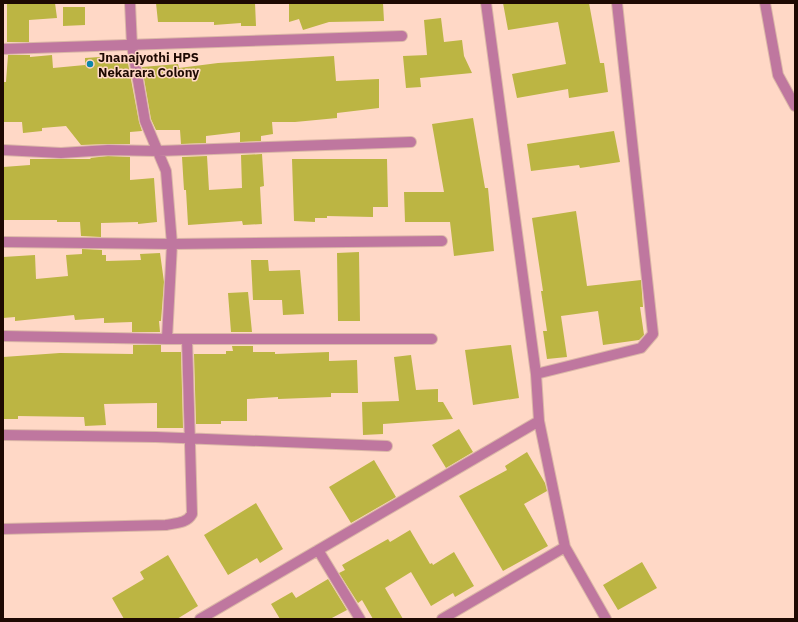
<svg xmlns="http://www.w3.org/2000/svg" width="798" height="622" viewBox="0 0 798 622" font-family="'IBM Plex Sans',sans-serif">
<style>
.building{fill:#bcb543}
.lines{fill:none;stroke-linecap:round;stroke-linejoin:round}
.minor-casing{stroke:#dbb7a7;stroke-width:12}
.minor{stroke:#bf779f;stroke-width:10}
.poi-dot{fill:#0d86aa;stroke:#ffd8c6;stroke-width:1.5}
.labels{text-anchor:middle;stroke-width:3;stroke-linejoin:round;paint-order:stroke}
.poi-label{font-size:13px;font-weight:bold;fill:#1e0902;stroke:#ffd8c6;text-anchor:start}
</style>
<rect width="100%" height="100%" fill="#ffd8c6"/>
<path class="building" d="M7,3h48l2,15 -28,2v22h-22z
M156,3h99l1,23h-15v-3l-27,2v-3h-56z
M289,3h94l1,18 -55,1 -26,8 -4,-11 -10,3z
M503,3h86l11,60h4l4,29 -39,6 -1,-9 -51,9 -5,-24 54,-10 -8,-42 -50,8z
M63,7h22v18l-22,1z
M441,18l3,24 18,-2 2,16 8,17 -52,5 1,9 -15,1 -3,-32 24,-1 -3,-35z
M8,55h22v2l22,-2 1,13 32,-3v-7l15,-1v4l27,-3 12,64 3,9 -12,1v12h-22l-27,1 -15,-19 -24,2v3l-19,2 -1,-11h-19v-40h3z
M334,56l2,25 43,-2v29l-42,5v5l-42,4h-23l1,12 -12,2v5l-21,1v-10l-34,4v7l-25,1 -1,-14h-24l-5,-11 -9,-52 36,-3 1,4 39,-5z
M473,118l12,70h3l6,63 -40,5 -4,-34h-45l-1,-30h40l-12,-68z
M614,131l6,31 -40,6 -1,-3 -48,6 -4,-27z
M262,154l2,32 -4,1 2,37 -19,1 -1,-4 -54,4 -2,-35h-2l-2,-33 25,-1 2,34 33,-2 -1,-33z
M108,156l22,1v23l24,-2 3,44 -19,2v-2l-37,1v14l-20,-1 -1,-14h-23v-2h-54v-53l27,-2v-6h61l-1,-1z
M292,159h95l1,48h-15v10l-46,-1v2h-12v4l-21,-1z
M576,211l11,75 54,-6 2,27h-3l4,28 -5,5 -36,5 -5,-34 -37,5 6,41 -20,2 -4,-28h4l-6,-40h2l-11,-73z
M82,249l20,1v5h4v6l35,-1 -1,-6 20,-1 4,29 -3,39h-2l1,11h-28v-10l-28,1v-5l-29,2 -1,-5 -59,6v-4l-12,1v-61l32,-2 1,24 32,-3 -2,-21 16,-1z
M359,252l1,69h-22l-1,-68z
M251,260h17l1,11 31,-1 4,44 -21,1 -1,-15h-29z
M248,292l4,40h-21l-3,-39z
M133,345h28v7h20l2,76h-26v-25l-53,1 2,21 -21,1 -1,-9 -66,-1v3h-15v-62l57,-4 73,1z
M511,345l8,53 -46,7 -8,-55z
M232,346h21v6h22v2l54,-2v9l28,-1 1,33h-27v4l-53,2v-2l-31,2v22h-26v3h-25l-2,-70h32v-3h7z
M411,355l5,35 22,-1v13h5l10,17 -70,5v10l-20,1 -1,-33 37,-1 -5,-44z
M459,429l14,23 -27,16 -14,-23z
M527,452l18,31 2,8 -23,13 24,42 -45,25 -44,-75 48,-26 -2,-4z
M374,460l22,37 -45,26 -22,-36z
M256,503l27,46 -23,14 -3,-5 -29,17 -24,-40z
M410,530l20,34 2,-1 1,2 21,-13 20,34 -19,11 -2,-4 -22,13 -20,-34 -26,16 18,31h-30l-11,-19 -4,3 -19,-30 6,-3 -3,-5 46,-26 2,3z
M168,555l30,51 -21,13h-53l-12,-21 32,-19 -4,-7z
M642,562l15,26 -39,22 -15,-25z
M328,579l19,31 -17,9h-50l-9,-15 21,-12 4,6z"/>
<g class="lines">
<defs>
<path id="minor" d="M130,3l2,43 13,75 21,50 6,73 -5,95
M486,3l50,371 3,47 26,126 41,72
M765,3l13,72 17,31
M3,49l399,-13
M3,150l58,3 47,-3 50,1 253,-9
M3,242l169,2 270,-3
M3,336l164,3h265
M536,374l105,-26 12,-14 -36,-331
M3,435l153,2 231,9
M3,529l163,-4c11,-2 21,-2 26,-11l-5,-175
M318,550l42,69
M200,619l339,-198
M442,619l123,-72"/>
</defs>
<use href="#minor" class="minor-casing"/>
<use href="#minor" class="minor"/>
</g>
<circle class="poi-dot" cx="90" cy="64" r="4"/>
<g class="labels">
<g class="poi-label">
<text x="98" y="62">Jnanajyothi HPS<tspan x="98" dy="15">Nekarara Colony</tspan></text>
</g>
</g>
<rect width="798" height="622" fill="none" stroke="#1e0902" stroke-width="8"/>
</svg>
